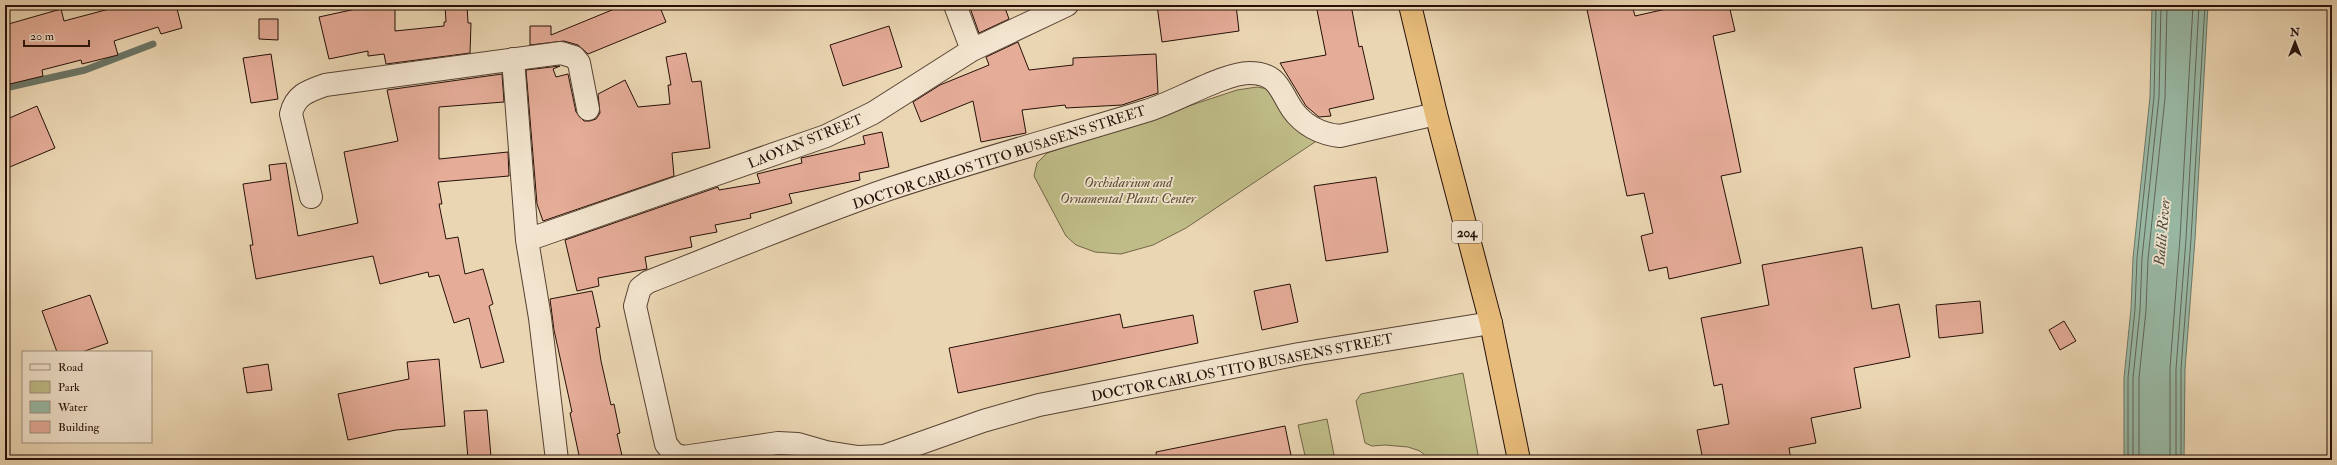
<svg xmlns="http://www.w3.org/2000/svg" width="2337" height="465" viewBox="0 0 2337 465" font-family="'IM FELL Double Pica',serif">
<style>
.green{fill:#bfbc87;stroke:#726648}
.water{fill:#99baa7;stroke:#6b7667}
.lines{fill:none;stroke-linecap:round;stroke-linejoin:round}
.shore{stroke:#606558;stroke-width:1}
.stream{stroke:#6b7667;stroke-width:7}
.building{fill:#e5ac98;stroke:#261008}
.minor-casing{stroke:#574233;stroke-width:24}
.highway-casing{stroke:#261008;stroke-width:24}
.minor{stroke:#f2e4ce;stroke-width:22}
.highway{stroke:#e6bb7a;stroke-width:22}
.labels{text-anchor:middle;stroke-width:3.5;stroke-linejoin:round;paint-order:stroke}
.shield{fill:#f2e4ce;stroke:#635043;stroke-width:1}
.shield-label{font-size:13px;font-weight:bold;fill:#261008}
.street-label{font-size:14px;fill:#261008;stroke:#f2e4ce}
.park-label{font-size:14px;font-style:italic;fill:#5c4c34;stroke:#f2e4ce}
.water-label{font-size:15px;font-style:italic;fill:#4e4c40;stroke:#f2e4ce}
</style>
<rect width="100%" height="100%" fill="#ebd6b3"/>
<filter id="stains"><feTurbulence type="fractalNoise" baseFrequency=".005" numOctaves="4"/><feColorMatrix values="0 0 0 0 .2 0 0 0 0 .09 0 0 0 0 .02 0 0 0 .5 -.17"/></filter>
<radialGradient id="worn" r=".72"><stop offset=".6" stop-color="#630" stop-opacity="0"/><stop offset="1" stop-color="#630" stop-opacity=".3"/></radialGradient>
<path class="green" d="M1257,87l11,2 50,51 -132,88 -33,17 -32,9 -26,-2 -19,-7 -10,-9 -32,-60 3,-13 10,-10 190,-63z
M1463,373l16,87h-49l-10,-9 -12,-4 -23,-2 -13,1 -7,-3 -9,-42 5,-7z
M1327,419l8,41h-29l-8,-35z"/>
<path class="water" d="M2152,5h56l-13,234 -10,130 -1,91h-60v-82l7,-69 2,-51 17,-161z"/>
<g class="lines">
<path class="shore" d="M2128,460v-82l7,-69 2,-51 17,-161 2,-92
M2133,460v-82l7,-68 2,-52 17,-161 2,-92
M2139,460v-82l7,-68 2,-51 17,-161 2,-93
M2170,460v-92l10,-130 13,-233
M2176,460v-91l10,-130 13,-234
M2181,460v-91l10,-130 14,-234"/>
<path class="stream" d="M5,88l80,-18 68,-26"/>
</g>
<path class="building" d="M112,5h64l6,23 -21,6 -3,-7 -44,14 4,14 -36,9 -1,-4 -39,10 1,6 -33,8 -5,-20v-39l56,-16 3,12 49,-13z
M374,5h21v26l49,-5v-4h2l-1,-17h22l1,18h3l-1,30 -84,11 -2,-10 -16,2v-5l-39,8 -10,-42z
M624,5h35l7,17 -78,32 -10,-9 -14,-4 -34,4v-19h21v9z
M969,5h35l5,14 -30,14z
M1157,5h79l3,26 -77,11z
M1316,5h35l8,42 3,-1 12,53 -45,10 2,7 -12,1 -13,-11 -26,-43 46,-8z
M1586,5h46l3,11 49,-11h45l6,26 -22,5 28,136 -20,4 20,87 -72,16 -2,-12 -18,4 -8,-35 12,-3 -9,-40 -17,3z
M259,19h19v21l-19,-1z
M889,26l13,41 -59,19 -13,-41z
M1018,42l11,28 44,-5v-7l83,-4 2,39 -36,12 -56,3 -1,-3 -43,5 4,23 -45,9 -8,-41 -52,21 -8,-20 27,-17 49,-20 -3,-8z
M686,53l6,29 9,-1 9,67 -38,5 2,23 -131,45 -6,-17 -11,-134 34,-4 -7,3 3,8 12,-3 8,38 8,9h6l6,-2 4,-6 -2,-19 27,-14 13,27 32,-3 -2,-19h3l-5,-28z
M271,54l7,45 -27,4 -8,-45z
M502,74l2,28 -65,5v52l69,-7 1,24 -71,6 4,22h-3l7,35 12,-2 7,37 18,-5 10,35 -4,2 15,56 -23,6 -12,-50 -15,5 -15,-48 -10,2 -1,-5 -48,12 -7,-28 -117,23 -6,-34h3l-10,-61 28,-4 -2,-15 17,-2 12,73 60,-13 -14,-71 54,-11 -11,-51z
M37,106l18,42 -50,21v-49z
M882,132l7,35 -30,6 1,7 -71,14 3,9 -42,11 1,4 -36,7 2,7 -27,5 2,10 -47,10 2,12 -49,9 1,8 -22,5 -12,-51 153,-53 1,3 41,-7 -3,-9 45,-11 -1,-5 64,-14 -2,-8z
M1376,177l12,75 -62,9 -12,-75z
M1862,247l10,62 27,-5 11,53 -56,11 7,40 -50,10 5,25 -27,5 2,12h-88l-6,-30 32,-6 -7,-40 -8,2 -13,-68 68,-13 -7,-40z
M1290,284l8,38 -36,8 -8,-39z
M592,291l8,36 -4,1 5,33 10,44 3,-1 6,29 -3,1 6,26h-43l-10,-47 2,-1 -18,-82 -4,-31z
M90,295l18,48 -26,9h-25l-15,-41z
M1980,301l3,32 -44,5 -3,-33z
M1120,314l3,14 70,-13 5,28 -240,50 -9,-45z
M2064,321l12,20 -16,9 -11,-20z
M439,359l6,67 -49,4 -48,10 -10,-46 71,-15 -2,-17z
M268,364l4,26 -25,3 -4,-25z
M487,410l4,47 -23,2 -4,-48z
M1285,426l7,34h-135l-1,-8z"/>
<g class="lines">
<defs>
<path id="minor" d="M955,5l17,45
M513,59l14,181 13,78 17,142
M1436,114l-96,22c-19,-2 -37,-11 -48,-27 -13,-20 -14,-36 -43,-36 -25,0 -75,30 -103,38 -85,26 -172,50 -257,78 -81,28 -161,62 -241,93l-8,6 -5,18 31,138 8,10 9,3 95,-14 20,1 28,8 32,5 26,-1 99,-35 56,-16 260,-51 192,-31
M311,197l-20,-83c4,-19 17,-23 34,-29l236,-32 13,4 5,6 9,46
M527,240l299,-104 47,-23 99,-63 95,-45"/>
<path id="highway" d="M1410,5l26,109 55,209 28,137"/>
</defs>
<use href="#minor" class="minor-casing"/>
<use href="#highway" class="highway-casing"/>
<use href="#minor" class="minor"/>
<use href="#highway" class="highway"/>
</g>
<g class="labels">
<rect class="shield" x="1452" y="221" width="30" height="22" rx="3"/>
<g class="shield-label">
<text x="1467" y="237">204</text>
</g>
<g class="street-label">
<text transform="translate(805 141) rotate(-22)" y="5">LAOYAN STREET</text>
<text transform="translate(999 157) rotate(-18)" y="5">DOCTOR CARLOS TITO BUSASENS STREET</text>
<text transform="translate(1242 367) rotate(-11)" y="5">DOCTOR CARLOS TITO BUSASENS STREET</text>
</g>
<g class="park-label">
<text x="1128" y="187">Orchidarium and<tspan x="1128" dy="16">Ornamental Plants Center</tspan></text>
</g>
<g class="water-label">
<text transform="translate(2162 232) rotate(-85)" y="5">Balili River</text>
</g>
</g>
<rect width="2337" height="465" fill="none" stroke="#ebd6b3" stroke-width="20"/>
<rect x="6" y="6" width="2325" height="453" fill="none" stroke="#261008" stroke-width="2"/>
<rect x="10" y="10" width="2317" height="445" fill="none" stroke="#261008"/>
<rect x="22" y="351" width="130" height="92" fill="#f2e4ce" stroke="#a08f7f"/>
<rect x="30" y="364" width="20" height="6" fill="#f2e4ce" stroke="#a08f7f"/>
<text x="58" y="371" font-size="12" fill="#261008">Road</text>
<rect x="30" y="381" width="20" height="12" fill="#bfbc87" stroke="#a08f7f"/>
<text x="58" y="391" font-size="12" fill="#261008">Park</text>
<rect x="30" y="401" width="20" height="12" fill="#99baa7" stroke="#a08f7f"/>
<text x="58" y="411" font-size="12" fill="#261008">Water</text>
<rect x="30" y="421" width="20" height="12" fill="#e5ac98" stroke="#a08f7f"/>
<text x="58" y="431" font-size="12" fill="#261008">Building</text>
<g transform="translate(2295 42)" stroke="#f2e4ce" stroke-width="3" paint-order="stroke">
<path d="M0-3L7 15L0 10L-7 15Z" fill="#261008"/>
<text y="-6" font-size="11" font-weight="bold" text-anchor="middle" fill="#261008">N</text>
</g>
<path d="M24 40v6h65v-6" fill="none" stroke="#261008" stroke-width="2"/>
<text x="30" y="40" font-size="12" fill="#261008" stroke="#f2e4ce" stroke-width="3" paint-order="stroke">20 m</text>
<rect width="100%" height="100%" filter="url(#stains)"/>
<rect width="100%" height="100%" fill="url(#worn)"/>
</svg>
